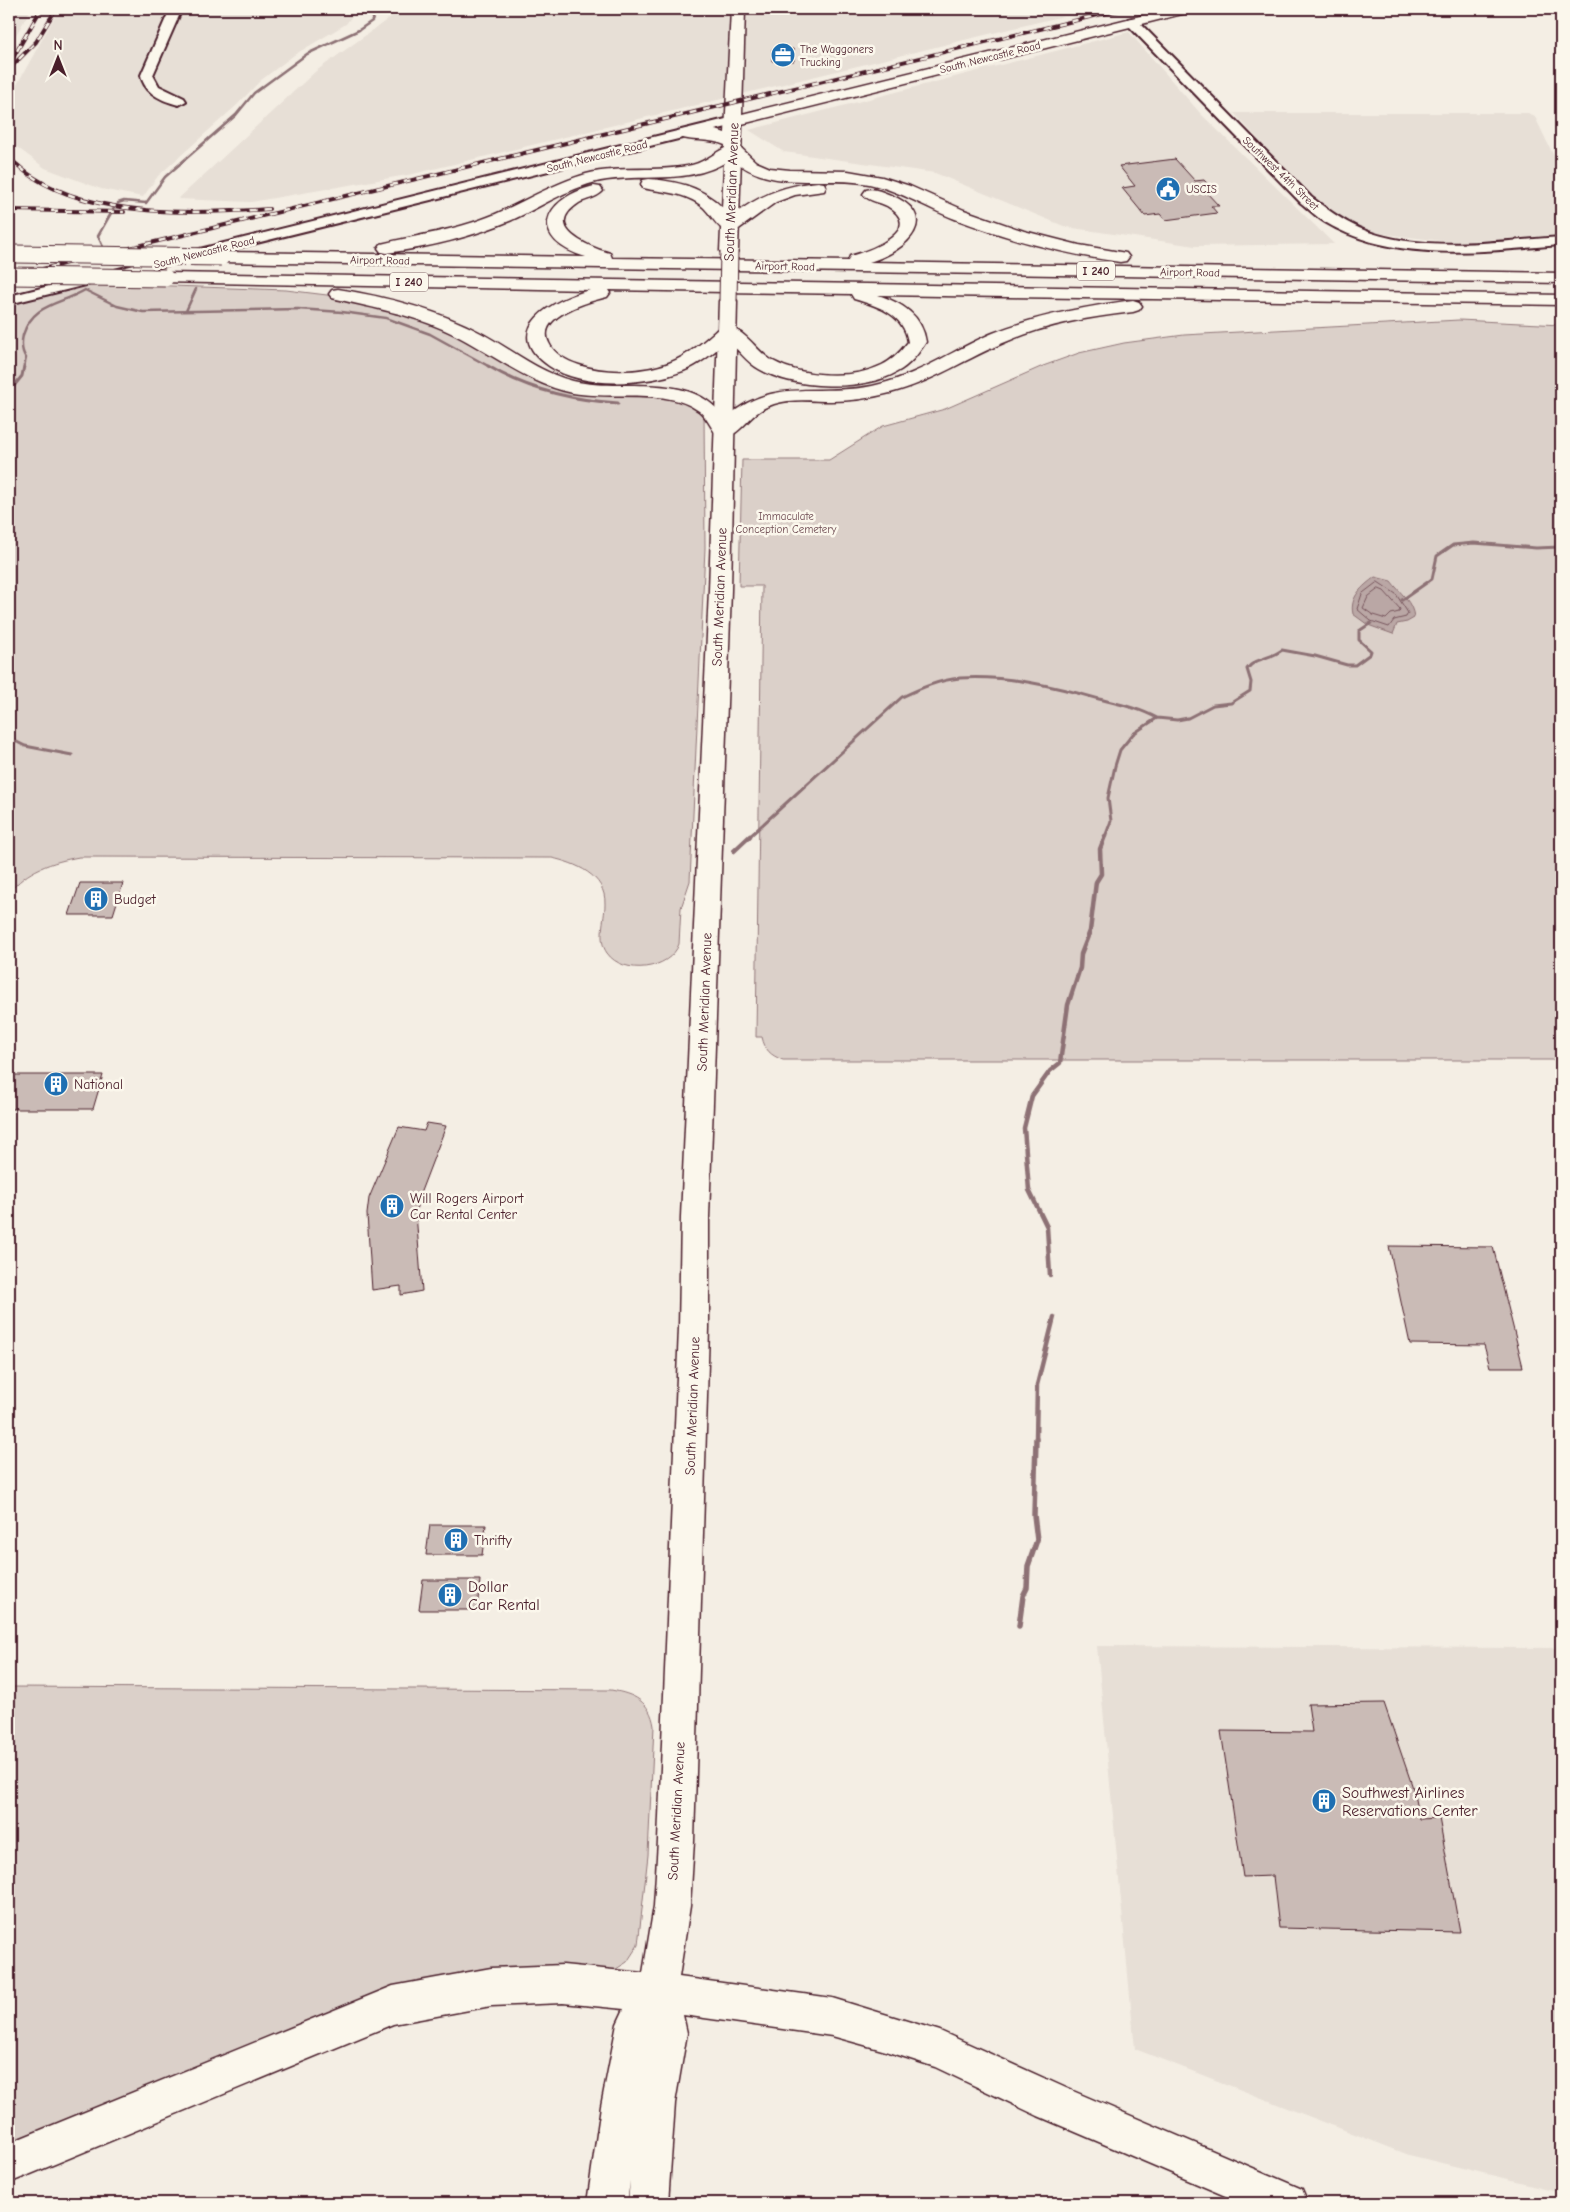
<svg xmlns="http://www.w3.org/2000/svg" width="1570" height="2212" viewBox="0 0 1570 2212" font-family="'Comic Neue',sans-serif">
<style>
.built{fill:#e7dfd6}
.green{fill:#dbd0c9;stroke:#92787a}
.water{fill:#baa7a5;stroke:#8d7174}
.lines{fill:none;stroke-linecap:round;stroke-linejoin:round}
.shore{stroke:#77555c;stroke-width:1}
.stream-far3{stroke:#8d7174;stroke-width:2.5}
.stream-far2{stroke:#8d7174;stroke-width:3}
.stream-far1{stroke:#8d7174;stroke-width:4.5}
.stream{stroke:#8d7174;stroke-width:5.5}
.building{fill:#cabbb6;stroke:#4a1f2b}
.minor-casing{stroke:#4a1f2b;stroke-width:4}
.major-casing{stroke:#4a1f2b;stroke-width:3}
.highway-casing{stroke:#4a1f2b;stroke-width:3}
.minor{fill:#fbf7ec;fill-rule:evenodd}
.major{fill:#fbf7ec;fill-rule:evenodd}
.highway{fill:#fbf7ec;fill-rule:evenodd}
.rail-casing{stroke:#4a1f2b;stroke-width:4}
.rail{stroke:#fbf7ec;stroke-width:2.5;stroke-dasharray:7;stroke-linecap:butt}
.major-bridge-casing{stroke:#4a1f2b;stroke-width:19;stroke-linecap:butt}
.highway-bridge-casing{stroke:#4a1f2b;stroke-width:19;stroke-linecap:butt}
.major-bridge{stroke:#fbf7ec;stroke-width:17}
.highway-bridge{stroke:#fbf7ec;stroke-width:17}
.labels{text-anchor:middle;stroke-width:5;stroke-linejoin:round;paint-order:stroke}
.far-poi-label{font-size:11px;fill:#4a1f2b;stroke:#fbf7ec;text-anchor:start}
.far-street-label{font-size:11px;fill:#4a1f2b;stroke:#fbf7ec}
.far-park-label{font-size:11px;fill:#6e4b52;stroke:#fbf7ec}
.shield{fill:#fbf7ec;stroke:#7f6065;stroke-width:1}
.shield-label{font-size:12px;font-weight:bold;fill:#4a1f2b}
.street-label{font-size:14px;fill:#4a1f2b;stroke:#fbf7ec}
.poi-label{font-size:14px;fill:#4a1f2b;stroke:#fbf7ec;text-anchor:start}
.near-poi-label{font-size:16px;fill:#4a1f2b;stroke:#fbf7ec;text-anchor:start}
</style>
<rect width="100%" height="100%" fill="#f4eee4"/>
<filter id="ink" filterUnits="userSpaceOnUse"><feTurbulence type="fractalNoise" baseFrequency=".02" numOctaves="2"/><feDisplacementMap in="SourceGraphic" scale="10" xChannelSelector="R" yChannelSelector="G"/><feConvolveMatrix kernelMatrix="1 2 1 2 8 2 1 2 1" color-interpolation-filters="sRGB"/></filter>
<g filter="url(#ink)">
<path class="built" d="M9,9h22l-22,38z
M59,9h298l-11,15 -52,31 -34,26 -23,24 -79,71 -15,21 -42,-8 -56,-21 -35,-26 -1,-43z
M402,9h690l-679,165 -162,28 -73,-3 138,-128z
M1129,32l72,82 133,130 -139,2 -129,-19 -131,-54 -151,-21 -35,-22z
M1234,113h294l7,4 26,54v65l-110,6 -76,-9 -34,-15 -35,-27z
M1097,1646l464,2v544l-152,-37 -274,-106z"/>
<path class="green" d="M86,283l200,7 49,6 95,24 101,56 144,20 29,17 1,135 -15,333 -9,27 -2,36c-9,26 -56,32 -72,9 -10,-14 -2,-33 -2,-49 1,-29 -30,-41 -53,-46l-473,-1c-27,5 -53,13 -70,36v-591z
M1459,320l102,5v735h-778c-13,-5 -18,-10 -21,-23h-6l6,-451h-23l3,-126h87l54,-34 62,-17 98,-43 36,-13 45,-10 60,-8z
M9,1687l602,3c23,4 39,11 43,36l-6,129 -10,90 -11,17 -17,11 -263,39 -338,142z"/>
<path class="water" d="M1375,577l16,4c9,12 22,21 23,37l-7,4 -10,2 -4,10 -25,-9 -15,-11c-4,-17 10,-28 22,-37z"/>
<g class="lines">
<path class="shore" d="M1378,582l18,12 12,19 -2,4 -12,3 -5,7 -18,-6 -14,-12 5,-15z
M1379,589l5,2 16,18 -1,3 -8,2 -5,5 -13,-4 -10,-7 5,-11z"/>
<path class="stream-far3" d="M118,203l6,-2 22,2 19,-26 71,-62 18,-22 53,-39 52,-24 13,-9 3,-7 4,-2
M104,249l-6,-13 16,-28
M186,311l10,-22
M24,367l2,-9c-5,-7 -5,-14 -3,-23 10,-32 37,-30 62,-45l32,16 26,6 155,-3 44,3 44,6 44,16 60,33"/>
<path class="stream-far2" d="M488,366c40,24 83,34 130,37
M9,392l13,-16 2,-10
M1402,600l30,-21 5,-23 16,-11 21,-2 62,5 25,-1
M9,738l16,8 47,9
M749,837l153,-140c19,-9 37,-17 58,-19 47,-3 94,8 139,21 20,5 40,9 58,19
M1105,837l6,-16 -3,-23 7,-32 5,-16 13,-16 24,-16 20,2 11,-2 25,-13 18,-2 19,-12 1,-9 -4,-13c9,-12 24,-10 35,-19l33,6 32,9h8l15,-11 1,-3 -12,-11v-9l12,-8"/>
<path class="stream-far1" d="M734,851l16,-15
M1050,1275l-3,-48 -18,-37 -5,-62 8,-32 18,-25 10,-8 8,-58 12,-37 1,-14 9,-23 6,-49 5,-8 -1,-25 5,-13
M1036,1440l1,-55 17,-68"/>
<path class="stream" d="M1019,1626l4,-30 4,-8 1,-22 9,-26 -3,-25 2,-76"/>
</g>
<path class="building" d="M772,49h21l1,12h-22z
M1175,159l20,22 9,-1 10,11 -8,1 13,14h-8l6,7 -52,7 -5,-6 -15,2 -23,-28 13,-2 -16,-20z
M80,883h43l-10,32h-44z
M15,1075h88l-10,34h-84v-16z
M427,1123l19,3 -28,73 -2,14 6,78 -21,4v-9l-29,4 -5,-76 2,-16 30,-71 25,4z
M1389,1246l104,1 30,120h-33l-6,-22 -74,-1z
M430,1525h56l-4,30h-56z
M423,1580h57l-3,30h-58z
M1384,1703l28,82 7,34 20,-1 21,114 -181,-4 -6,-52 -30,1 -22,-146 91,1 -4,-28z"/>
<g class="lines">
<defs>
<path id="minor" d="M170,9h12l-29,66 6,11 25,12 2,3 -7,4c-17,-4 -35,-12 -38,-30z
M1132,18l4,1 175,178c16,12 30,23 48,31 58,26 140,13 202,9v8c-77,6 -166,19 -236,-23 -9,-5 -16,-13 -24,-19l-173,-178 -2,-3 2,-3z
M734,117l5,1 2,3 -2,3 -730,180v-8z"/>
<path id="major" d="M731,9h14l-3,105 426,-105h24l-2,3 -448,112 -4,127 -3,4 -6,1 -6,-1 -3,-4 5,-106c-17,-7 -29,-3 -46,-8l-2,-3 2,-3c13,-4 34,-3 46,2z
M728,296l6,1 3,4 -6,289 -22,627v111l-15,513 -4,65 -11,71 153,21 108,33 126,57 236,101 6,14h-66l-204,-87 -103,-49 -49,-16 -54,-15 -149,-21 4,18 -12,70 -7,100h-40l2,-22 -3,22h-40l14,-97 16,-82 7,-15 -61,-6 -72,3 -98,18 -384,159v-40l384,-157 98,-18 72,-3 80,8 11,-67 4,-65 21,-513 2,-111 28,-627 10,-289 3,-4z"/>
<path id="highway" d="M733,145l6,1 17,16 14,6 20,2 58,1 34,6 28,9 54,24 60,21 55,14 47,8 3,4 -3,4 -6,1c-57,-8 -112,-23 -165,-43 -31,-12 -59,-31 -92,-36 -43,-7 -96,9 -131,-25 -38,27 -82,16 -125,22 -35,5 -64,26 -95,40 -40,17 -82,27 -125,33l-6,-1 -3,-4 3,-4c36,-9 72,-13 107,-27 33,-13 63,-33 98,-43 35,-9 71,-1 106,-9 16,-4 26,-16 41,-20z
M649,179c36,3 59,10 82,38 26,-21 53,-32 87,-35l6,1 2,4 -2,4 -29,4 -19,7 -40,29c-17,4 -22,-14 -33,-24 -18,-15 -38,-14 -60,-19l-2,-4 2,-4z
M594,186l6,1 3,4c-6,7 -17,8 -24,12 -38,25 10,44 31,50l2,5 236,3 2,-5c19,-5 77,-26 37,-50 -7,-4 -18,-4 -24,-12l3,-4c8,-2 14,1 22,4 56,21 20,57 -19,68l692,11v10l-1340,-21 -6,-1 -3,-4 3,-4 6,-1 365,5c-58,-17 -45,-58 8,-71z
M165,273l1396,22v10l-683,-10c24,8 44,20 48,47 -8,12 -16,23 -29,30 -34,20 -104,17 -138,-3 -13,-7 -20,-20 -32,-28 -13,11 -28,24 -44,30 -37,14 -101,18 -134,-5 -52,-36 5,-67 41,-76l-431,-8 -3,-4 3,-4zM608,290l243,4 3,5c24,7 50,15 54,43 -7,9 -15,18 -26,23 -30,15 -80,12 -109,-4 -18,-9 -30,-39 -54,-33 -15,13 -31,28 -50,35 -26,10 -64,11 -90,2 -12,-4 -25,-11 -30,-22 -14,-27 41,-42 58,-46l3,-4z
M338,289c49,8 97,20 141,43 31,16 60,41 94,49 50,12 119,-12 152,38 46,-43 93,-22 147,-33 44,-9 81,-36 121,-53 45,-18 93,-26 140,-33l6,2 3,4 -3,4 -6,2c-43,5 -85,12 -125,29 -40,16 -75,41 -118,52 -19,5 -39,8 -59,8 -19,0 -39,-3 -57,3 -22,7 -26,21 -42,31 -5,3 -10,1 -15,0 -6,-7 -10,-18 -18,-24 -32,-24 -88,-11 -126,-18 -45,-9 -81,-40 -122,-60 -39,-19 -78,-25 -119,-35l-3,-4 3,-4z"/>
</defs>
<use href="#minor" class="minor-casing"/>
<use href="#major" class="major-casing"/>
<use href="#highway" class="highway-casing"/>
<use href="#minor" class="minor"/>
<use href="#major" class="major"/>
<use href="#highway" class="highway"/>
<defs>
<path id="rail" d="M10,63l31,-54
M9,69l27,-27 20,-33
M9,158c8,6 15,14 24,19 63,41 164,37 236,32
M9,210l115,2
M9,277l1114,-268"/>
</defs>
<use href="#rail" class="rail-casing"/>
<use href="#rail" class="rail"/>
<defs>
<path id="major-bridge" d="M728,301l1,-50"/>
<path id="highway-bridge" d="M14,254l207,3
M9,276l156,2"/>
</defs>
<use href="#major-bridge" class="major-bridge-casing"/>
<use href="#highway-bridge" class="highway-bridge-casing"/>
<use href="#major-bridge" class="major-bridge"/>
<use href="#highway-bridge" class="highway-bridge"/>
</g>
</g>
<defs>
<symbol id="office-disc" viewBox="-11 -11 22 22"><circle r="9.5" fill="#1f6fb2" stroke="#fbf7ec"/><path d="M-6-3h4V-5.5h4V-3h4V5H-6ZM-1-4.5V-3h2v-1.5ZM-6 0V1H6V0Z" fill="#fff"/></symbol>
<symbol id="civic-disc" viewBox="-11 -11 22 22"><circle r="9.5" fill="#1f6fb2" stroke="#fbf7ec"/><path d="M-.6-6.5H3V-4.5H.6V-3L4-1V1h2V6H-6V1h2V-1L-.6-3ZM-1.2 2.5V6h2.4V2.5Z" fill="#fff"/></symbol>
<symbol id="building-disc" viewBox="-11 -11 22 22"><circle r="9.5" fill="#1f6fb2" stroke="#fbf7ec"/><path d="M-4-6H4V6H1V3H-1V6H-4ZM-2.5-4.3h1.7v1.8h-1.7ZM.8-4.3h1.7v1.8H.8ZM-2.5-1h1.7V.8h-1.7ZM.8-1h1.7V.8H.8Z" fill="#fff"/></symbol>
</defs>
<g fill-rule="evenodd">
<use href="#office-disc" x="769" y="41" width="28" height="28"/>
<use href="#civic-disc" x="1154" y="175" width="28" height="28"/>
<use href="#building-disc" x="82" y="885" width="28" height="28"/>
<use href="#building-disc" x="42" y="1070" width="28" height="28"/>
<use href="#building-disc" x="378" y="1192" width="28" height="28"/>
<use href="#building-disc" x="442" y="1526" width="28" height="28"/>
<use href="#building-disc" x="436" y="1581" width="28" height="28"/>
<use href="#building-disc" x="1310" y="1787" width="28" height="28"/>
</g>
<g class="labels">
<g class="far-poi-label">
<text x="800" y="53">The Waggoners<tspan x="800" dy="13">Trucking</tspan></text>
<text x="1186" y="193">USCIS</text>
</g>
<g class="far-street-label">
<text transform="translate(990 57) rotate(-14)" y="4">South Newcastle Road</text>
<text transform="translate(597 156) rotate(-14)" y="4">South Newcastle Road</text>
<text transform="translate(1281 173) rotate(44)" y="4">Southwest 44th Street</text>
<text transform="translate(204 252) rotate(-14)" y="4">South Newcastle Road</text>
<text transform="translate(380 260) rotate(1)" y="4">Airport Road</text>
<text transform="translate(785 266) rotate(1)" y="4">Airport Road</text>
<text transform="translate(1190 272) rotate(1)" y="4">Airport Road</text>
</g>
<g class="far-park-label">
<text x="786" y="520">Immaculate<tspan x="786" dy="13">Conception Cemetery</tspan></text>
</g>
<g class="shield">
<rect x="1077" y="261.5" width="38" height="19" rx="4"/>
<rect x="390" y="272.5" width="38" height="19" rx="4"/>
</g>
<g class="shield-label">
<text x="1096" y="275">I 240</text>
<text x="409" y="286">I 240</text>
</g>
<g class="street-label">
<text transform="translate(731 192) rotate(-88)" y="5">South Meridian Avenue</text>
<text transform="translate(719 597) rotate(-88)" y="5">South Meridian Avenue</text>
<text transform="translate(704 1002) rotate(-88)" y="5">South Meridian Avenue</text>
<text transform="translate(692 1406) rotate(-88)" y="5">South Meridian Avenue</text>
<text transform="translate(676 1811) rotate(-87)" y="5">South Meridian Avenue</text>
</g>
<g class="poi-label">
<text x="114" y="904">Budget</text>
<text x="74" y="1089">National</text>
<text x="410" y="1203">Will Rogers Airport<tspan x="410" dy="16">Car Rental Center</tspan></text>
<text x="474" y="1545">Thrifty</text>
</g>
<g class="near-poi-label">
<text x="468" y="1592">Dollar<tspan x="468" dy="18">Car Rental</tspan></text>
<text x="1342" y="1798">Southwest Airlines<tspan x="1342" dy="18">Reservations Center</tspan></text>
</g>
</g>
<rect width="1570" height="2212" fill="none" stroke="#fbf7ec" stroke-width="30"/>
<rect x="15" y="15" width="1540" height="2182" fill="none" stroke="#4a1f2b" stroke-width="2" filter="url(#ink)"/>
<g transform="translate(58 58)" stroke="#fbf7ec" stroke-width="4" paint-order="stroke">
<path d="M0-4L9 19L0 12L-9 19Z" fill="#4a1f2b"/>
<text y="-8" font-size="14" font-weight="bold" text-anchor="middle" fill="#4a1f2b">N</text>
</g>
</svg>
